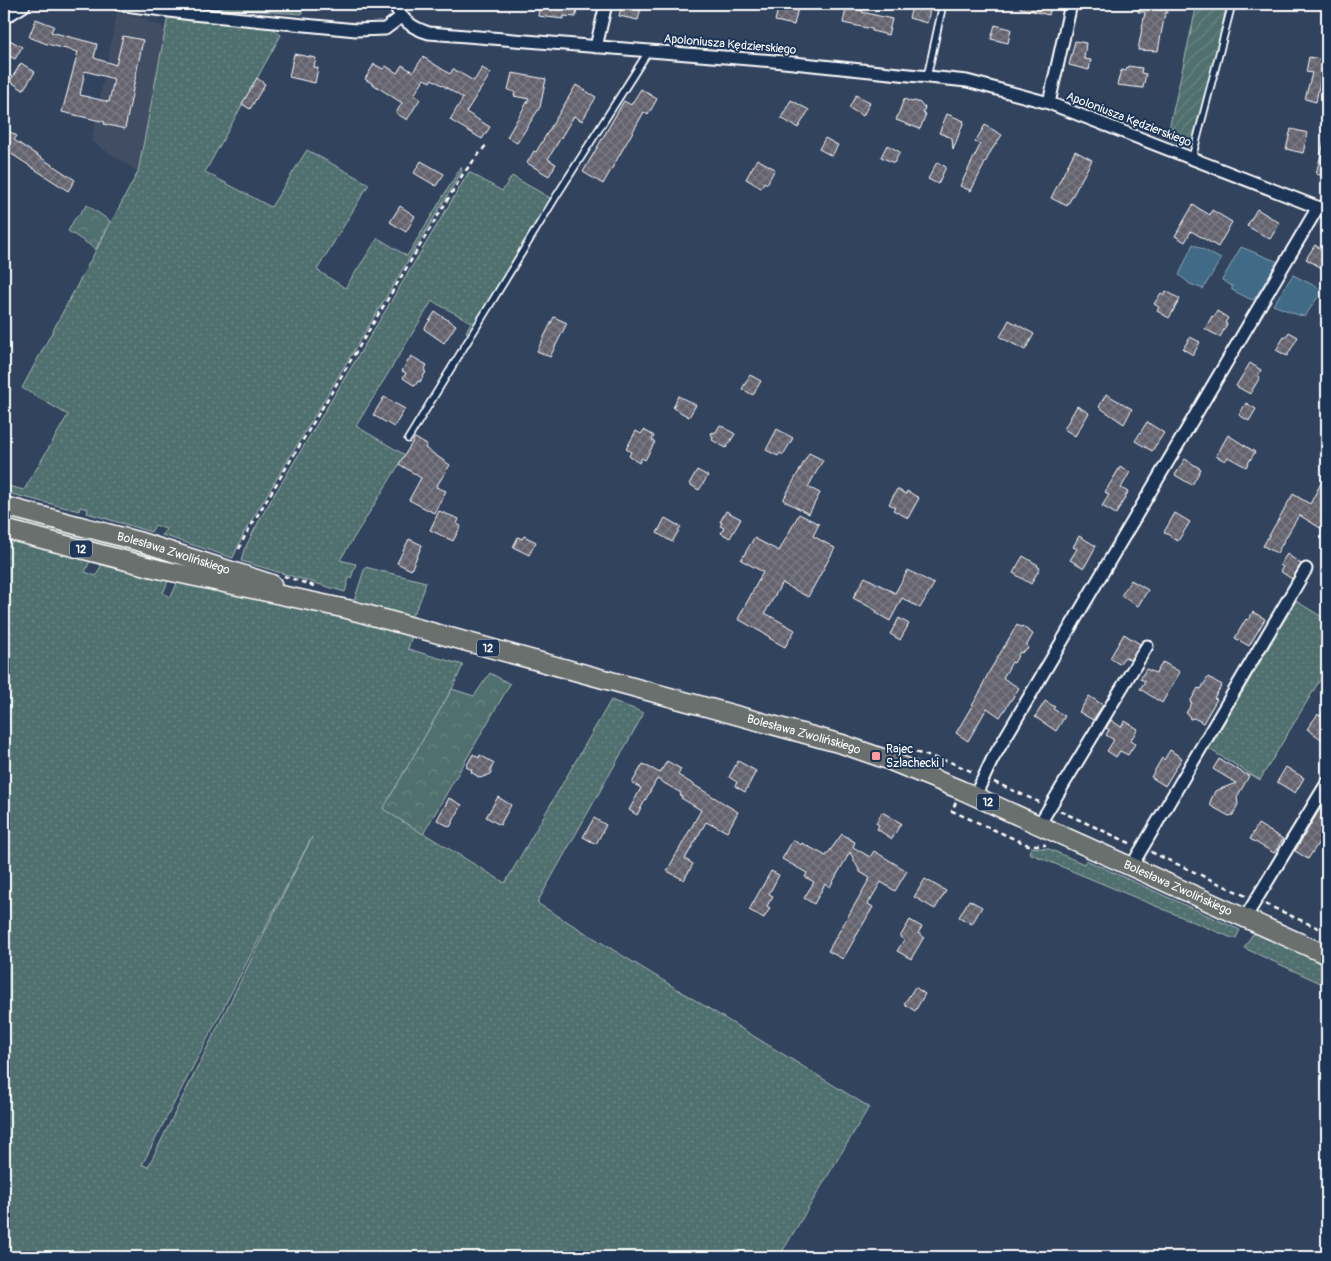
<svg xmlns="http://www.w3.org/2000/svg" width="1331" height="1261" viewBox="0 0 1331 1261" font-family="Pangolin,sans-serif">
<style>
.built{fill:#414d63}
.grass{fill:url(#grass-dots);stroke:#a8b7b6;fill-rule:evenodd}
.forest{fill:url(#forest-crowns);stroke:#a8b7b6}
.garden{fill:url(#garden-furrows);stroke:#a8b7b6}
.water{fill:#406b86;stroke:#8ca6b6}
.building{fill:url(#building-cross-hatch);stroke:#fff;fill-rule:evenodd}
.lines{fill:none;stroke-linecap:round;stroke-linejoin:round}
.service-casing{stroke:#fff;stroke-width:9}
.minor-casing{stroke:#fff;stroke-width:15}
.secondary-casing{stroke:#fff;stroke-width:20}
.primary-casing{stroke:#fff;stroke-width:21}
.path{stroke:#fff;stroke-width:2.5;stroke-dasharray:5 4;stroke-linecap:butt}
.service{stroke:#1d3557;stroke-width:5.5}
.minor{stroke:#1d3557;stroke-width:11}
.secondary{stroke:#1d3557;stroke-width:16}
.primary{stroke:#6b706d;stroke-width:18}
.poi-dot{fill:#ff9aa2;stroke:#1d3557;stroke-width:2}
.labels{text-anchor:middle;stroke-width:4;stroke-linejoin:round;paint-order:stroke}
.shield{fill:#1d3557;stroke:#bbc2cd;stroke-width:1}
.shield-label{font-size:11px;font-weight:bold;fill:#fff}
.street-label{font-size:12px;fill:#fff;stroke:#1d3557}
.poi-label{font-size:12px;fill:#fff;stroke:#1d3557;text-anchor:start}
</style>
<defs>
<pattern id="grass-dots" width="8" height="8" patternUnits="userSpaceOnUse" patternTransform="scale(1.25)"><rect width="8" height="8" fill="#506f6e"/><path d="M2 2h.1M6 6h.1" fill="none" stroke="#6a8584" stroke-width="1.8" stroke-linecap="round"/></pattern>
<pattern id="forest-crowns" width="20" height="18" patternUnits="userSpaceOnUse" patternTransform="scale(1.25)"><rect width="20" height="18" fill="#506f6e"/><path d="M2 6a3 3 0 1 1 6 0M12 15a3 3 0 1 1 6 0" fill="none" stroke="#6a8584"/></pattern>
<pattern id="garden-furrows" width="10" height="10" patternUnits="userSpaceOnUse" patternTransform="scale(1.25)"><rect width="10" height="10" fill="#506f6e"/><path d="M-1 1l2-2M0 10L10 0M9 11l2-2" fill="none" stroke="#6a8584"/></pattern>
<pattern id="building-cross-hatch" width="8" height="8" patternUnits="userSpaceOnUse" patternTransform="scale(1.25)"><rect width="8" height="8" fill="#64636e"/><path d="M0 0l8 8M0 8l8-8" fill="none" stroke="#7b7a84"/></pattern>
</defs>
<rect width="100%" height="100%" fill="#32435e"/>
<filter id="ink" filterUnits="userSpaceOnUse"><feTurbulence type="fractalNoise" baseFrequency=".02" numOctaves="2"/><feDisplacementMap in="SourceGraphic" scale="10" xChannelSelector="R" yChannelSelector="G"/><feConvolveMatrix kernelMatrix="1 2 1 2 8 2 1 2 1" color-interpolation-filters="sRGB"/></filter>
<g filter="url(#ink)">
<path class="built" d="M117,13l30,6 3,4 11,2 4,9 -27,138 -47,-31z"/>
<path class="grass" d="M200,4h102v10l-102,-7z
M168,16l103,11 10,8 -76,137 66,35 36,-57 62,34 -52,86 28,18 33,-50 29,18 54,-89 1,4 -218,362 -11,25 -71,-23 4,-6 -11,-4 -4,7 -64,-19 1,-4 -8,-2 -1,4 -75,-19v-7l20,5 44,-75 -46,-27 116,-216z
M469,172l33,19 10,-15 40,23 -83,135 -3,-2 5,-10 -39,-21 -76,125 49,29 -65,105 16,4 -5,14h-2l-4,14 -104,-31 3,-11 17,-33z
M4,514l221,60 -50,-8 -171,-45z
M4,539h3l83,20v2l-5,11 11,4 6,-12 3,-1 64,16 -6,14 8,4 7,-16 88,16 146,38 -4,14 55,16 -11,24 -68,120 121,74 106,-183 33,13 -107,190 332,204 -90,150h-775zM312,837l-164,330 -5,-2h-1z
M365,567l61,15c-3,12 -8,27 -17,37l-53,-15 -2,-3z
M1296,601l31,19v48l-67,112 -51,-31z
M1031,847l18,2 35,15 2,-4 154,70 -4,8h-4l-203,-85z
M1259,933l68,31v22l-83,-38 8,-13z"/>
<path class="forest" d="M87,205l23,16 -14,28 -28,-18 6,-11z
M490,673l20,11 -87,150 -40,-25 69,-120 22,7z"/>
<path class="garden" d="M1197,4h30l-31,133 -3,7 -5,3 -21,-9z"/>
<path class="water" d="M1193,244l28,15 -18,30 -13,-5 -11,-9z
M1241,247l37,15 -23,36 -3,2 -20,-10v-4l-10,-6z
M1293,275l28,14 -1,5 -15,22 -7,-1 -25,-10z"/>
<path class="building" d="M540,4h37l-1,13 -12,-1v3l-26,-3z
M622,4h20l-4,16 -19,-4z
M779,4l19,4 -4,17 -19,-4z
M847,4l16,2 -1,6 30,7 -4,16 -16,-4v-2l-29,-6z
M913,4l18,1 -4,18 -18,-5z
M1020,4h32l-3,11 -29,-7z
M1138,4h29v9h-2l-7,38 -20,-1 7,-38h-7z
M36,19l18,7 -3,6 46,12 -3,14 22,7 7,-29 20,4 -18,89 -21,-5 1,-2 -43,-10 16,-60 -31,-8 -18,-7zM85,71l29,8 -5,23 -29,-7z
M995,25l16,4 -3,14 -17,-4z
M10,40l12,7 -7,12 -11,-6z
M1075,41l11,2 -2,16 7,1 -2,10 -20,-5z
M294,54l22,4 -2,9 4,1 -3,15 -26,-6z
M423,57l27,17 3,-5 21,12 8,-13 9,5 -25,39 24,15 -8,12 -32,-19 13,-22 -31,-19 -2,3 -6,-3 -10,16 6,4 -13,21 -11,-7 6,-10 -37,-24 9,-15 9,5 3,-3 11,7 5,-8 11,7z
M1309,57l15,3 -8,42 -11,-3 7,-26 -6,-1z
M21,63l14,9 -12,18 -13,-9z
M1128,66l14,2 -1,5 5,1 -3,14 -26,-3 4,-15 5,1z
M512,73l34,6 -6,28 -23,36 -10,-6 22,-38 -15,-3 1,-4 -7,-2z
M257,78l8,6 -15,25 -8,-5z
M576,85l20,12 -14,24 -8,-5 -26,43 8,5 -7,12 -22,-13 7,-12 2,1z
M641,89l16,10 -9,16 -4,-3 -41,72 -20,-12 41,-71 7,4z
M856,95l14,7 -7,14 -14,-8z
M904,99l8,3 3,-1 5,2 2,3 3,1 -2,6 3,1 -6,15 -24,-9z
M791,100l18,10 -11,18 -17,-10z
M947,114l17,7 -11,29 -1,-12 -13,-5z
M985,125l17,10 -11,16 -20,40 -11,-5 20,-41 -5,-3z
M4,128l13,8 -3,4 61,40 -7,11 -61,-40 -3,4z
M1291,129l17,4 -5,20 -17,-4z
M825,138l13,7 -6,11 -13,-7z
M1324,142l3,1v34l-11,-3z
M887,145l13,7 -6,11 -13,-6z
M1075,151l17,9 -25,46 -16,-8z
M757,159l18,10 -8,15 -3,-2 -3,6 -15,-9z
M421,161l23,13 -8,12 -22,-13z
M937,162l9,5 -8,17 -10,-5z
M1193,205l17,10 2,-5 20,12 -14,25 -27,-16 -6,11 -10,-6z
M400,206l15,10 -9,16 -16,-10z
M1257,209l23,14 -10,16 -23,-13z
M1315,245l12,8v18l-21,-12z
M1166,291l14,8 -11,19 -12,-7 2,-4 -5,-3 7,-11 3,2z
M1217,311l11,7 -3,5 2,1 -7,13 -15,-8 7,-13 2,1z
M435,312l21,13 -12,18 -20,-14z
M554,317l13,6 -17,34 -13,-6z
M1009,320l25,14 -9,16 -25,-13z
M1289,332l9,5 -11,19 -11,-6 8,-13 1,1z
M1190,337l10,5 -7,13 -10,-6z
M411,356l16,9 -3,6 2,1 -6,10 -2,-1 -3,5 -12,-8 3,-5 -4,-2z
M1250,363l11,7 -3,6 2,1 -10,17 -14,-8z
M750,375l11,6 -8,14 -11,-6z
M1106,394l26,15 -8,15 -25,-17z
M678,396l18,9 -7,12 -16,-9z
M384,397l21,12 -11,18 -21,-12z
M1246,403l10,6 -7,12 -10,-6z
M1077,406l12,7 -14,23 -11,-7z
M1147,422l17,11 -12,18 -17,-10z
M720,425l15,9 -9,14 -14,-8 1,-2 -2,-5 5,-1z
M777,429l16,9 -10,17 -3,-2 -2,3 -12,-6z
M644,430l10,6 -2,4 3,2 -10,18 -3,-2 -3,5 -10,-7 2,-4 -5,-3 10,-18 5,3z
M1228,435l27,17 -9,15 -18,-10 -3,4 -9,-5z
M415,438l12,7 -2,3 25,17 -14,22 10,4 -12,22 -25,-13 12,-22 -22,-14z
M809,453l14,7 -15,27 12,6 -11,21 -26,-14z
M1185,459l16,10 -9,16 -17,-10z
M1120,467l10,5 -9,16 7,4 -12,22 -14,-8 7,-11 -4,-3z
M697,470l11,6 -9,14 -10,-6z
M1327,472v60l-28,-17 -22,38 -14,-7 30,-52 17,10z
M897,489l9,5 1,-3 12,7 -11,20 -15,-8 2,-3 -6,-3z
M439,511l20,8 -2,5 4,2 -8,15 -23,-11z
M726,511l15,8 -11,19 -9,-5 3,-5 -4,-2 2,-3 -2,-1z
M1175,513l15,9 -12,19 -14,-9z
M799,514l20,10 -6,12 22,12 -27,49 -26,-14 -17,30 30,17 -10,17 -16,-9 1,-1 -32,-18 25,-47 -22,-12 13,-22 25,13z
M665,518l16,9 -9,15 -15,-9z
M524,536l12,6 -7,13 -16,-8 5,-10 4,2z
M1079,536l17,10 -12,22 -14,-8 7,-11 -4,-2z
M409,539l13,6 -11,25 -14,-7z
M1287,554l14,10 -9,15 -12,-8 3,-4 -3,-2z
M1023,556l15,9 -1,1 3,2 -9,16 -18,-11z
M908,570l26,14 -14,24 -18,-10 -12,23 -14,-8 1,-2 -24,-13 12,-21 30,16z
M1131,580l17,10 -10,16 -17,-10z
M1253,612l12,7 -16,27 -14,-8 11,-19 2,1z
M899,618l10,6 -9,16 -10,-6z
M1017,625l4,2 1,-1 11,8 -6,11 1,4 -5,2 -1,2 -2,-1 -6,11 -2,-1 -9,16 16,10 -19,29 -13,-9 -19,33 -12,-8 27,-46 -1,-1 7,-14z
M1124,634l16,10 -10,16 -5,-3 -6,7 -9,-6z
M1163,662l17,10 -18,31 -22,-14 5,-8 -5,-2 6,-10 10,4z
M1208,677l14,8 -8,13 3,1 -14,24 -9,-5 -4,1 -1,-4 -3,-2 6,-10 -2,-1 8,-14 3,1z
M1089,696l14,9 -10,15 -14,-8z
M1045,701l10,6 -2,2 12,7 -9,15 -21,-14z
M1327,706v37l-20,-14 11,-15 2,2z
M1111,720l10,7 4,-6 13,8 -8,12 5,3 -7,11 -8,-4 -4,6 -9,-6 7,-11 -8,-5 3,-5 -3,-2z
M1170,750l12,8 -17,28 -14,-9 11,-19 2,2z
M473,754l6,4 1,-3 14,8 -3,6v5l-11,4 -9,-6 1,-2 -6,-3z
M1219,759l30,17 -12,21 1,7 -5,11 -4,1 -18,-10 -1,-4 5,-11 21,-8 -23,-14z
M667,761l14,8 -3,6 60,37 -11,20 -15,-8v1l-6,-3 -21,37 8,5 -9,16 -17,-9 34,-61 -20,-12 1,-2 -2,-1 1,-2 -24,-14 -20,36 -8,-5 12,-22 -9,-5 11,-19 17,9z
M738,761l18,10 -11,21 -10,-6 2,-4 -8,-5z
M1286,767l18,11 -9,15 -18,-11z
M498,797l13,8 -11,20 -14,-8z
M1327,797v33l-19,29 -13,-8z
M449,798l13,7 -12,22 -13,-7z
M882,812l19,11 -9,16 -15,-10 2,-4 -3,-2z
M594,818l12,7 -10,19 -13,-7z
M1258,824l25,15 -9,14 -24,-14z
M842,834l13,8 -2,5 17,10 4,-6 33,20 -12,20 -14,-9 -13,22 5,3 -30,52 -15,-8 42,-73 -10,-6 -10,-20 -20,35 -5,-3 -11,20 -10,-6 10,-16 -9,-5 2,-4 -25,-14 11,-19 8,5 1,-2 24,13z
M771,871l8,4 -10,19 4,2 -6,10 3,2 -6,10 -15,-8z
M925,879l21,12 -11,18 -21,-12z
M969,900l13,7 -10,17 -13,-7z
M910,920l12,7 -4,6 6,4 -13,22 -14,-8 7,-11 -4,-3z
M915,987l10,7 -10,17 -11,-7z"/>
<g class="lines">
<defs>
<path id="service" d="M927,77l16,-73
M1192,158l40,-154
M408,439l149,-244 91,-143"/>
<path id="minor" d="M118,4l74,10 164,16 29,-1 16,-12
M393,4c11,16 16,23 36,29l345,28 193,20 82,22 278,108
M596,47l10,-43
M1049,103l22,-99
M975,796l17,-36 326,-553
M1039,825l108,-179
M1131,867l175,-298
M1245,918l82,-135"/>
<path id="secondary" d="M4,15l18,-11"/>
<g id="primary">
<path id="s1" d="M4,506l137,36 131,42"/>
<path id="s2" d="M4,529l154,40 189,40 495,135 46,16 73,30 366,165"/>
</g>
</defs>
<use href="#service" class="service-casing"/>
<use href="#minor" class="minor-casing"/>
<use href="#secondary" class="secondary-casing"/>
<use href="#primary" class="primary-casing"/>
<path class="path" d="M239,549l6,-13 218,-362 24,-30
M284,576l30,10
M907,750l43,12 25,11
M994,782l45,20
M956,802l-4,9 76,34h18
M1060,811l72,33
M1151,852l95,44
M1265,904l62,28"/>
<use href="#service" class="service"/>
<use href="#minor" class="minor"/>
<use href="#secondary" class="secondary"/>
<use href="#primary" class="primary"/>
</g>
</g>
<rect class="poi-dot" x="871" y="751" width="10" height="10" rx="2.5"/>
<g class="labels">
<g class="shield">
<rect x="70" y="540.5" width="22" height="17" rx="4"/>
<rect x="477" y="639.5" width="22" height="17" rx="4"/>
<rect x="977" y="793.5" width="22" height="17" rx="4"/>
</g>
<g class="shield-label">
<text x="81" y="553">12</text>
<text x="488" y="652">12</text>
<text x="988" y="806">12</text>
</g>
<g class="street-label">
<text transform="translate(730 44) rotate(5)" y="4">Apoloniusza Kędzierskiego</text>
<text transform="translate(1129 119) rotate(21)" y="4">Apoloniusza Kędzierskiego</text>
<text dy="4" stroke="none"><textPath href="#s1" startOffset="176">Bolesława Zwolińskiego</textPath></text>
<text dy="4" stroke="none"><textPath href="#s2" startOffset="826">Bolesława Zwolińskiego</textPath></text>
<text dy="4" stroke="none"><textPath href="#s2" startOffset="1231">Bolesława Zwolińskiego</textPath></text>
</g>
<g class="poi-label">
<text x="886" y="753">Rajec<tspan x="886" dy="14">Szlachecki I</tspan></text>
</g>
</g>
<rect width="1331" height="1261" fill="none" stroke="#1d3557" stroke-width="20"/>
<rect x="10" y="10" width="1311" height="1241" fill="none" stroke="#fff" stroke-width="2" filter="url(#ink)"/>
</svg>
